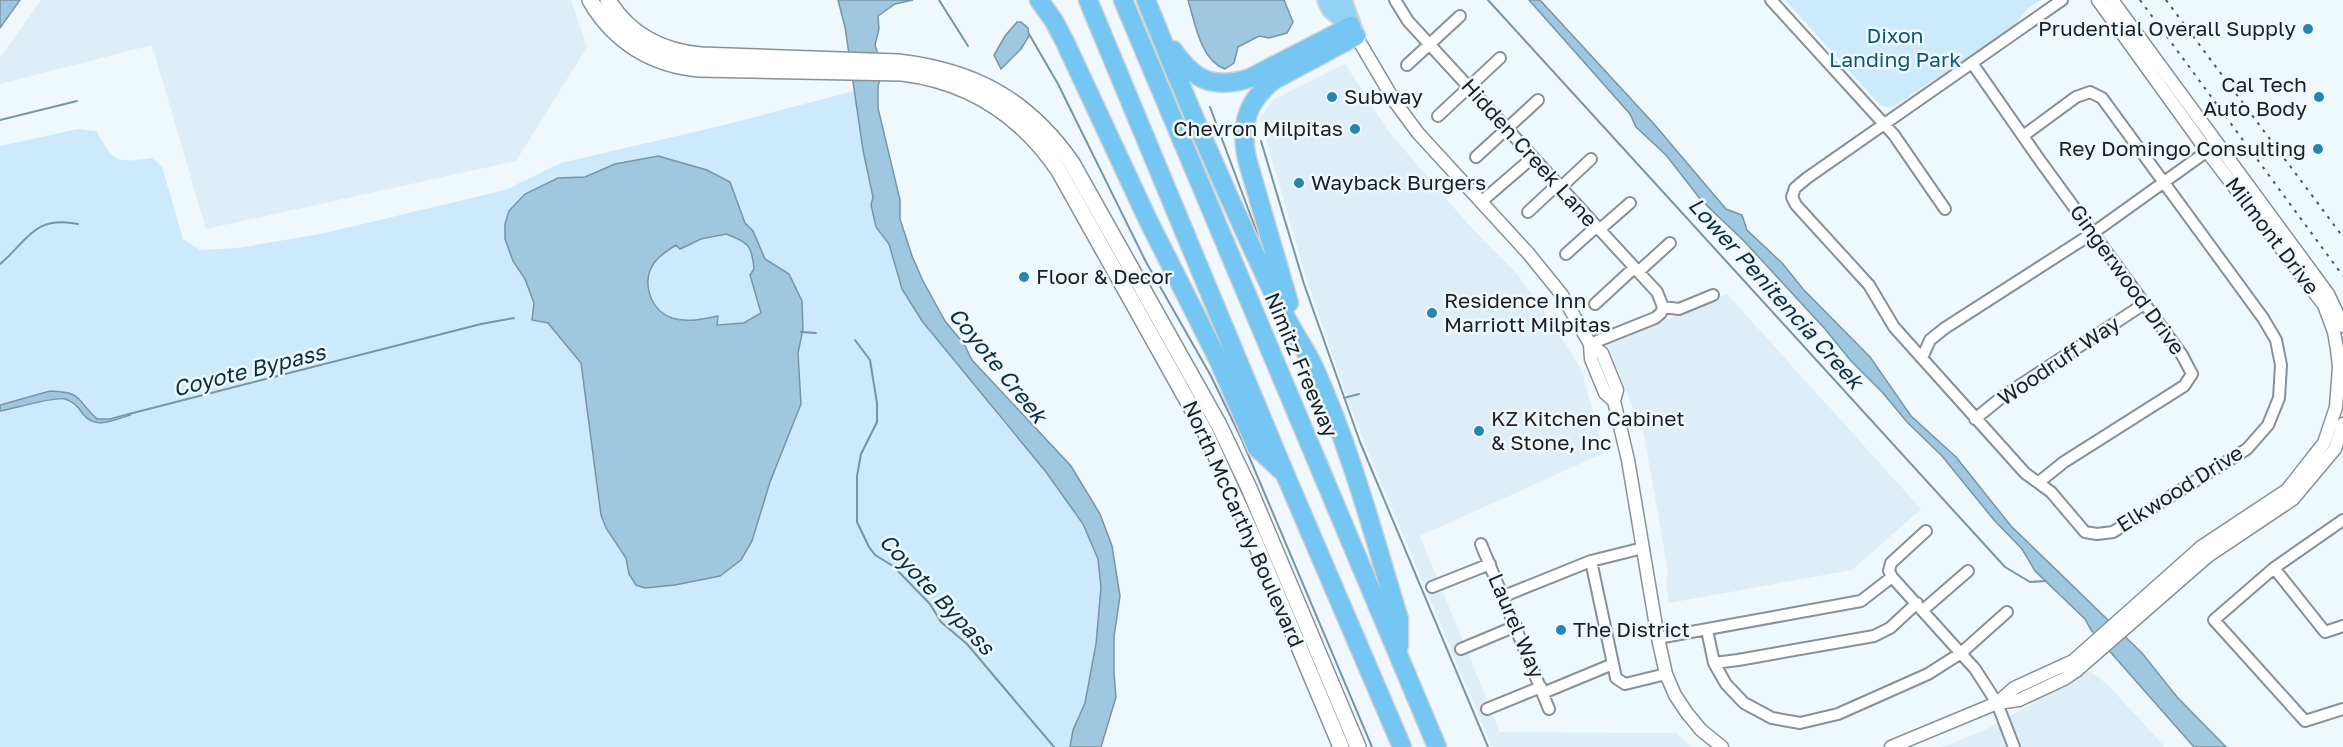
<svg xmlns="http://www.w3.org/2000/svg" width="2343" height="747" viewBox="0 0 2343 747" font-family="'Golos Text',sans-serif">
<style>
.built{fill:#ddeef8}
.green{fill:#cceafc}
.water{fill:#9fc7df;stroke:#7895a6;stroke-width:1.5;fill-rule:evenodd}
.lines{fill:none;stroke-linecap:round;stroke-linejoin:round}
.stream{stroke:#7895a6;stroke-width:2}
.minor-casing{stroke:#899196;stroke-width:14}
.tertiary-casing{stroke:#899196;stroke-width:15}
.secondary-casing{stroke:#899196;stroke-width:18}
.trunk-casing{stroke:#d2d2d3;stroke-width:20}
.motorway-casing{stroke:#d2d2d3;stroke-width:21}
.minor{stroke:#fff;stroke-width:10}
.tertiary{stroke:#fff;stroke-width:12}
.secondary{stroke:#fff;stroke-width:15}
.trunk{stroke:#90d2f4;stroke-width:16}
.motorway{stroke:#75c6f2;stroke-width:18}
.rail{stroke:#515558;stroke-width:2;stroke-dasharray:3 6;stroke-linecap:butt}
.poi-dot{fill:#2785b2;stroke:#eef8fd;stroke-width:2}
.labels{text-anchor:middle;stroke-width:5;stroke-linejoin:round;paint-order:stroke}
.poi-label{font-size:21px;fill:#1c1f21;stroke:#eef8fd;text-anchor:start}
.park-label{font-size:21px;fill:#0d5676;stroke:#eef8fd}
.street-label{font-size:21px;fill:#1c1f21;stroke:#eef8fd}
.water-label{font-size:22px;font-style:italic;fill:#0b2e40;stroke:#eef8fd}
</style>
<rect width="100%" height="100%" fill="#eef8fd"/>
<path class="built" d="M41,0h530l16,47 -71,114 -310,68 -54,-184 -152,39v-26z
M1345,64l44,68 77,90 51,52 35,49 29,46 23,84 -184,83 80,196 176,1 16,14h-200l-125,-298 -22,-57 -40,-118 -45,-156 14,-19z
M1727,294l194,215 -69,61 -183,33 -3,-21 2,-11 -24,-136 -36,-90z
M2090,671l18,14 57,62h-223l43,-17z"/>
<path class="green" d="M1785,0h256l-13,8 -15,20 -122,80 -11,-3z
M854,91l9,59 10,47 -2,8 5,22 13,17 13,45 98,129 46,54 37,52 15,35 3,28 -5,57 -11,59 -12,27 -3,17h-1070v-336l59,-13 6,1 28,23 11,1 24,-7 2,-2 -20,5h-13c-7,-6 -11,-17 -18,-22 -19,-14 -57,3 -79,8v-259l78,-17 18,2c18,32 20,32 56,27l10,9 21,72 17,11 38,-2 87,-15 180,-43 56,-27 163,-38z"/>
<path class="water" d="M0,0h20l-20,28z
M838,0h75l-18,4 -17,12 1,13 -4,16 8,25 -5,16v22l22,92v19l12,37 11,25 22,40 19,23 8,16 99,106 29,48 12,32 8,50 -6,41v36l2,24 -15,50h-31l3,-17 12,-27 11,-59 5,-57 -3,-28 -15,-35 -37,-52 -124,-151 -20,-32 -13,-45 -13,-17 -5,-22 2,-8 -10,-47 -18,-123z
M1188,0h96l9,22 -6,11 -18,5 -10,-2 -21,11 -4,16 -9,6c-25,-9 -30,-47 -37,-69z
M1529,0h11l114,124 72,85 16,6 5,15 36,34 20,25 67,68 41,59 45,41 55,69 131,127 35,44 49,50h-32l-103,-117 -6,-11 -50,-48 -13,-22 -28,-29 -52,-64 -35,-34 -24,-29 -32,-32 -26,-32 -81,-88 -43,-41 -35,-45 -30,-28 -6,-13z
M1017,22h4l7,6 1,8 -8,13 -20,20 -7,-14 11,-19z
M658,156l49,14 23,12 15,41 8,8 12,28 24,15 13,27 1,28 -5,24 3,51 -31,78 -18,59 -11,19 -21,16 -45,9 -30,3 -9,-3 -7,-11 -3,-16 -20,-30 -5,-13 -20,-152 -33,-40 -16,-3 2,-17 -9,-24 -12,-18 -8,-22v-15l4,-13 16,-17 33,-16 27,-1 30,-13zM726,234c22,8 26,11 28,35l-4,6 11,38 -17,10 -27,2 1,-9c-16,3 -30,7 -46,2 -22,-8 -31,-36 -18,-55 6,-8 14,-13 22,-18l4,4 21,-10z
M50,391c34,1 26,9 47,28h13l18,-5 2,1c-16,5 -35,15 -47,-1 -4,-6 -11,-13 -18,-15 -9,-3 -53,10 -65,12v-6z"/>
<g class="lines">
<path class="stream" d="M939,0l29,46
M1488,0l517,567 25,15 16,-1
M1029,34l29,50 88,178 65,114 31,64 130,307
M1210,107l52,139
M0,120l77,-19
M1261,141l43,143 56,158 128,305
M0,264c28,-23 33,-49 78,-40
M801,332l15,1
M855,340l15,20 7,43v19l-16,32 -4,22v46l12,25 6,8 18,11 37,38 11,18 26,22 87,103
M1344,398l15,-4
M129,414l352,-90 33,-6"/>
<defs>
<path id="minor" d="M1395,0l13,21 249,271 6,15
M1771,0l123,135 51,74
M1972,63l69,99 141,193 10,19 -8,12 -120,76 -25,20
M1407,65l53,-49
M1438,116l62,-58
M2023,136l53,-39 14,-5 12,6 161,220 13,22 5,25 -2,33 -11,27 -21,24 -134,83 -16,2 -12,-2 -34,-40 -26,-19 -131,-146 -25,-42 -73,-80 -4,-8 3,-9 12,-10 255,-178
M1476,157l62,-57
M1560,188l31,-29
M1481,202l51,-44
M1528,212l29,-27
M1599,230l31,-27
M1566,254l30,-27
M1638,272l32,-29
M1595,304l39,-36
M1590,344l65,-26 6,-5 2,-6 16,2 34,-14
M1922,358l8,-18 15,-12 148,-95 120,-86
M1975,419l27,-22 142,-93
M2343,520l-69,48 -60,52 91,101 38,-12
M1926,531l-35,32 -2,8 3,6 83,92 22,34 17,44
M1481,544l68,165
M1591,561l25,117 9,6 41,-10
M2274,568l51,64 18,-6
M1432,587l58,-23
M1504,596l87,-35 52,-13
M1923,610l45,-39
M1707,630l7,33 12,21 18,19 28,15 28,5 38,-9 90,-40 33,-21 46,-41
M1658,638l203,-37 31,-24
M1461,649l55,-23
M1714,663l24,-3 136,-24 16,-8 27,-25
M1543,693l70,-29
M1487,709l54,-22"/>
<path id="tertiary" d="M2112,0l216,294 15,32
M1356,36l39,66 23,31 110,120 34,42 28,49 1,15 14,34 9,8
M1590,344l12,9 15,37 -3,11 14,59 30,178 8,36 9,21 12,18 14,17 21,17
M1997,703l17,-15 59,-27 128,-114 86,-57 37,-47 12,-36 3,-40 -2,-18 -3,-17 -10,-27 -117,-154 -109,-151
M1891,747l106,-44 22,-3 45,-21 12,-8 132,-115 85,-57 42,-50 8,-25"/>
<path id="secondary" d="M590,0c24,42 63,65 110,69l202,4c67,8 119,42 157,98l146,261 47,103 89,212
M608,0c20,34 54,52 93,55l197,7c77,9 130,38 174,101l147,262 30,63 109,259"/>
<path id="trunk" d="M1326,0l5,10 20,16
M1343,0l13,36"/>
<path id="motorway" d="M1039,0l15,21 11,21 83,178 69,137 40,91 25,23
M1088,0l197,474 117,273
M1123,0l314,747
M1146,0c34,86 70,170 109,254 11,23 21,47 34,69 9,17 21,33 28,51 35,79 57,163 82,245v27
M1173,50c21,30 40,40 77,28l101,-52
M1289,303l-42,-144c-7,-33 -1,-57 27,-79l82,-44"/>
</defs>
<use href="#minor" class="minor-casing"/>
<use href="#tertiary" class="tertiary-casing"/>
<use href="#secondary" class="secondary-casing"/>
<use href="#trunk" class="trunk-casing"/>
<use href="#motorway" class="motorway-casing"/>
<use href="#minor" class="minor"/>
<use href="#tertiary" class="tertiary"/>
<use href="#secondary" class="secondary"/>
<use href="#trunk" class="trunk"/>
<use href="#motorway" class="motorway"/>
<path class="rail" d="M2140,0l203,276
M2166,0l177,237"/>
</g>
<g class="poi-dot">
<circle cx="2308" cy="29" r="6"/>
<circle cx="1332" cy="97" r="6"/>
<circle cx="2319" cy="97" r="6"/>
<circle cx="1355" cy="129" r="6"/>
<circle cx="2318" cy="149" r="6"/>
<circle cx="1299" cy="183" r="6"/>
<circle cx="1024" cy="277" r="6"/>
<circle cx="1432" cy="313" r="6"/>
<circle cx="1479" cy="431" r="6"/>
<circle cx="1561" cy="630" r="6"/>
</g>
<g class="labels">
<g class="poi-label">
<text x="2296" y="36" text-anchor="end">Prudential Overall Supply</text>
<text x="2307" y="92" text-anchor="end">Cal Tech<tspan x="2307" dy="24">Auto Body</tspan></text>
<text x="1344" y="104">Subway</text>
<text x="1343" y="136" text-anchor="end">Chevron Milpitas</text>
<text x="2306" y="156" text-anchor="end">Rey Domingo Consulting</text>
<text x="1311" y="190">Wayback Burgers</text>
<text x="1036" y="284">Floor &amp; Decor</text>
<text x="1444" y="308">Residence Inn<tspan x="1444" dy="24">Marriott Milpitas</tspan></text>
<text x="1491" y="426">KZ Kitchen Cabinet<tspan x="1491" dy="24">&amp; Stone, Inc</tspan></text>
<text x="1573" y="637">The District</text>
</g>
<g class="park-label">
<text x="1895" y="43">Dixon<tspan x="1895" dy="24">Landing Park</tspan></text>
</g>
<g class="street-label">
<text transform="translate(1529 153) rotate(48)" y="7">Hidden Creek Lane</text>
<text transform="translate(2272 236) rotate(53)" y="7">Milmont Drive</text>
<text transform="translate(2127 280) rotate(54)" y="7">Gingerwood Drive</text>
<text transform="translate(2059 361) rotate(-34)" y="7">Woodruff Way</text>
<text transform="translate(1301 365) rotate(67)" y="7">Nimitz Freeway</text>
<text transform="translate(2180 489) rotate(-32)" y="7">Elkwood Drive</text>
<text transform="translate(1243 524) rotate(66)" y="7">North McCarthy Boulevard</text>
<text transform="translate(1516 626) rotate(67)" y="7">Laurel Way</text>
</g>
<g class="water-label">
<text transform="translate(1776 293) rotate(48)" y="8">Lower Penitencia Creek</text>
<text transform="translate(998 365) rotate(51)" y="8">Coyote Creek</text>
<text transform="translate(249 370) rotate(-14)" y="8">Coyote Bypass</text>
<text transform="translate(937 594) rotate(47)" y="8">Coyote Bypass</text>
</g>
</g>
</svg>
